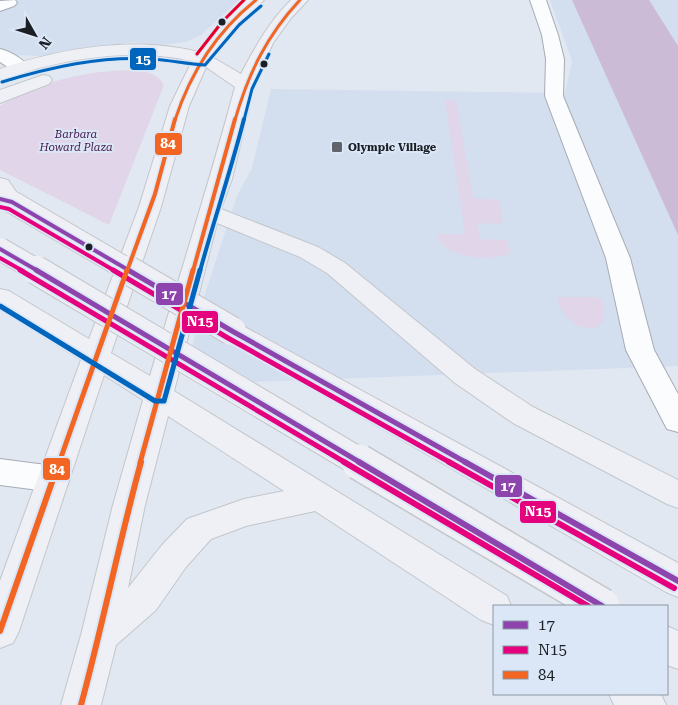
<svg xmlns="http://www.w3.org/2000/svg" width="678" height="705" viewBox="0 0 678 705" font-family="'Roboto Serif',serif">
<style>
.built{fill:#d3deef}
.green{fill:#e1d5ea}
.forest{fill:#ccbbd6}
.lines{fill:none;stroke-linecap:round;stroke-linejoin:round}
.minor-casing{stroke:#a6acb3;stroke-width:2}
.major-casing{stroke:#c3c6ca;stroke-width:2}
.minor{fill:#fafcfd;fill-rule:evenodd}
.major{fill:#eff0f6;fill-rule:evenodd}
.major-bridge-far2-casing{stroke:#c3c6ca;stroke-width:24;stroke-linecap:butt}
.major-bridge-far1-casing{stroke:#c3c6ca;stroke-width:30;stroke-linecap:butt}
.major-bridge-casing{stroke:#c3c6ca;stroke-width:38;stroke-linecap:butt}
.major-bridge-far2{stroke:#eff0f6;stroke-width:22}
.major-bridge-far1{stroke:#eff0f6;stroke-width:28}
.major-bridge{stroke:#eff0f6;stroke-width:35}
.bus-1-far2-casing{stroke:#dbe7f7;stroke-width:7}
.bus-1-far1-casing{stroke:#dbe7f7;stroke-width:9}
.bus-1-casing{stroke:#dbe7f7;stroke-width:10}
.bus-2-far2-casing{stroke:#dbe7f7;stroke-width:7}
.bus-2-far1-casing{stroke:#dbe7f7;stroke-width:9}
.bus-2-casing{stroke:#dbe7f7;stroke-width:10}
.bus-3-far3-casing{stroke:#dbe7f7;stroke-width:5.5}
.bus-3-far2-casing{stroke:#dbe7f7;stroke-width:7}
.bus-3-far1-casing{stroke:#dbe7f7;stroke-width:9}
.bus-3-casing{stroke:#dbe7f7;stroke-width:10}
.bus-4-far2-casing{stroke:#dbe7f7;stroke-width:5.5}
.bus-4-far1-casing{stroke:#dbe7f7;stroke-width:7}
.bus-4-casing{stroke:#dbe7f7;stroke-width:9}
.bus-5-casing{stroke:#dbe7f7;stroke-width:5.5}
.bus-1-far2{stroke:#8e44ad;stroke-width:4}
.bus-1-far1{stroke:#8e44ad;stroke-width:5}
.bus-1{stroke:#8e44ad;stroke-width:6}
.bus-2-far2{stroke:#e5007d;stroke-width:4}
.bus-2-far1{stroke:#e5007d;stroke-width:5}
.bus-2{stroke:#e5007d;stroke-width:6}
.bus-3-far3{stroke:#f26522;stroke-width:3}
.bus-3-far2{stroke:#f26522;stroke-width:4}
.bus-3-far1{stroke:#f26522;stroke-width:5}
.bus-3{stroke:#f26522;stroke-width:6}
.bus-4-far2{stroke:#0065bd;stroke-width:3}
.bus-4-far1{stroke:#0065bd;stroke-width:4}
.bus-4{stroke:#0065bd;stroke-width:5}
.bus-5{stroke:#e4002b;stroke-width:3}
.bus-dot{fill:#1b1f25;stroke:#dbe7f7;stroke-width:2}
.poi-dot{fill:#60656c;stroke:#dbe7f7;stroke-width:2}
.labels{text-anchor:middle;stroke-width:4;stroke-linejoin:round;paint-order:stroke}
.far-park-label{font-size:11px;font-style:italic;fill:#44164a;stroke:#dbe7f7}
.far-poi-label{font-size:11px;font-weight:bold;fill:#1b1f25;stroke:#dbe7f7;text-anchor:start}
.line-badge{stroke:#dbe7f7;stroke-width:2}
.badge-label{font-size:14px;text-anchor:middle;font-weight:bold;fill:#fff}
</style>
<rect width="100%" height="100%" fill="#e1e8f1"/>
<path class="built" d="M9,0h230l-38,35 -15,7 -34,4 -17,-4 -97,14 -17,-1 -21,8v-60z
M550,0h128v366l-475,18 -17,-11 18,-76 33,-101 15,-28 19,-79 294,4 7,-32z"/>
<path class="green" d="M135,70c12,1 23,4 29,15l-55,140 -109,-55v-64c37,-25 91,-36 135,-36z
M445,100h11l17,98 26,2 4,23 -26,1 3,15 27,1 3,11 -2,3c-18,8 -62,4 -71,-17l3,-3h25z
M559,297h39c9,5 6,16 6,24 -15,19 -44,-3 -47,-22z"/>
<path class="forest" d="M572,0h77l29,46v189z"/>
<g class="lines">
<defs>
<path id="minor" d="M15,0l2,3 -3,3 -14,5v-10z
M530,0h16l12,35 6,24 -1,37 67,162 24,92 24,44v38l-11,-3 -41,-79 -20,-92 -61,-162 1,-37 -4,-24z
M0,49c10,2 23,10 29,18l-3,4c-11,2 -17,-3 -26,-9z
M0,459l54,7 11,4 5,9 -5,9 -11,4 -54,-7z"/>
<path id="major" d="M246,0h18l-29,28 -23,29 29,17c14,-27 28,-52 50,-74h17l-17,18 -18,25 -19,43 -22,93 -11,30 97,38 27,16 130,106 58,38 145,73v28l-11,-4 -154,-81 -58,-40 -128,-110 -27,-16 -83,-34 -43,168 333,205 4,10h-17v19l-13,-5 -166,-109 -69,15 -35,13 -25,28 -30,43 -40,35 -15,60h-40l20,-70 32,-130 30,-105 -39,-25 -85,256 -6,12 -13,5v-67l81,-221 -81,-51v-20l9,2 80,48 50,-132 31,-101 22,-45c-47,-11 -102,-6 -148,6 -15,3 -29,10 -44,13v-11c61,-21 134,-33 198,-17l25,-31zM206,67l29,20c-26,97 -57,193 -85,289l-39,-23 50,-146 28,-101zM168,416l116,75 -40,8 -57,20 -25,26 -34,43 17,-83z
M43,75l6,1 3,4 -3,4 -49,19v-13z
M0,178l8,2 15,22 -3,5 -8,2 -8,-2 -4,-6z
M232,322l9,3 437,238v34l-12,-5 -443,-255 -4,-6 4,-6z
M667,626l11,5v38l-11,-4z
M609,694h52l5,11h-52z"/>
</defs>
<use href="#minor" class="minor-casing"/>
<use href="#major" class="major-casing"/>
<use href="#minor" class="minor"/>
<use href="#major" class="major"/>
<defs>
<path id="major-bridge-far2" d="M12,202l118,69
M0,249l38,22"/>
<path id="major-bridge-far1" d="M36,270l325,193
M128,270l104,61"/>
<path id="major-bridge" d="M359,462l243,144"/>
</defs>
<use href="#major-bridge-far2" class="major-bridge-far2-casing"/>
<use href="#major-bridge-far1" class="major-bridge-far1-casing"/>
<use href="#major-bridge" class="major-bridge-casing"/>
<use href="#major-bridge-far2" class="major-bridge-far2"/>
<use href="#major-bridge-far1" class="major-bridge-far1"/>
<use href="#major-bridge" class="major-bridge"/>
<defs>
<path id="bus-1-far2" d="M0,199l12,3 118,69
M0,249l38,22"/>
<path id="bus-1-far1" d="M36,270l325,193
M128,270l104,61 235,132"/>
<path id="bus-1" d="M359,462l243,144
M465,462l213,119"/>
<path id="bus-2-far2" d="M0,207l9,2 106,62
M0,258l23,13"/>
<path id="bus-2-far1" d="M20,270l326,193
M113,270l115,68 223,125"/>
<path id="bus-2" d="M344,462l244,144
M449,462l225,126"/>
<path id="bus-3-far3" d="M175,120c16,-49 41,-88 81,-120
M235,120c13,-46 32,-85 65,-120"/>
<path id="bus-3-far2" d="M127,271l28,-77 20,-75
M193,271l42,-152"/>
<path id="bus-3-far1" d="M59,463l68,-193
M140,463l53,-193"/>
<path id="bus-3" d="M0,631l59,-169
M81,705c22,-81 38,-163 60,-243"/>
<path id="bus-4-far2" d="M2,82c49,-15 98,-26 149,-23 18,1 36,5 54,6l34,-40 22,-19
M244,120l8,-31 17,-35"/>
<path id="bus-4-far1" d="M200,271c14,-51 31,-101 44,-152"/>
<path id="bus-4" d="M0,306l155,95h9l36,-131"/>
<path id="bus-5" d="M197,54l25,-32 22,-22"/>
</defs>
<use href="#bus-1-far2" class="bus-1-far2-casing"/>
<use href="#bus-1-far1" class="bus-1-far1-casing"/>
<use href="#bus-1" class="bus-1-casing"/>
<use href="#bus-2-far2" class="bus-2-far2-casing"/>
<use href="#bus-2-far1" class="bus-2-far1-casing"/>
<use href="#bus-2" class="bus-2-casing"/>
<use href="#bus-3-far3" class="bus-3-far3-casing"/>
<use href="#bus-3-far2" class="bus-3-far2-casing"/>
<use href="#bus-3-far1" class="bus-3-far1-casing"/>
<use href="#bus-3" class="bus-3-casing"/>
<use href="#bus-4-far2" class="bus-4-far2-casing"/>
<use href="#bus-4-far1" class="bus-4-far1-casing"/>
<use href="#bus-4" class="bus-4-casing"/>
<use href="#bus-5" class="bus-5-casing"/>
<use href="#bus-1-far2" class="bus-1-far2"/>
<use href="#bus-1-far1" class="bus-1-far1"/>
<use href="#bus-1" class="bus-1"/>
<use href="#bus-2-far2" class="bus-2-far2"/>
<use href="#bus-2-far1" class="bus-2-far1"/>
<use href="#bus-2" class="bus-2"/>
<use href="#bus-3-far3" class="bus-3-far3"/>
<use href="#bus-3-far2" class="bus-3-far2"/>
<use href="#bus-3-far1" class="bus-3-far1"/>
<use href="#bus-3" class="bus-3"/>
<use href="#bus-4-far2" class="bus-4-far2"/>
<use href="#bus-4-far1" class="bus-4-far1"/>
<use href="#bus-4" class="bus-4"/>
<use href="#bus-5" class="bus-5"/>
</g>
<g class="bus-dot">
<circle cx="222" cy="22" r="4.5"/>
<circle cx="264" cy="64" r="4.5"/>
<circle cx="89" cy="247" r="4.5"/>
</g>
<rect class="poi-dot" x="331" y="141" width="12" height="12" rx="2.5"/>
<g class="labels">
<g class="far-park-label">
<text x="76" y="138">Barbara<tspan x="76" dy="13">Howard Plaza</tspan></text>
</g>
<g class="far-poi-label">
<text x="348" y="151">Olympic Village</text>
</g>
</g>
<g class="line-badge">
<rect x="129" y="47" width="28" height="24" rx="5" fill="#0065bd"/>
<rect x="154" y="132" width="29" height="24" rx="5" fill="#f26522"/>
<rect x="155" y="282" width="29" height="24" rx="5" fill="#8e44ad"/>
<rect x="181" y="310" width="38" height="24" rx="5" fill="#e5007d"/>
<rect x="42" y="457" width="29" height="24" rx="5" fill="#f26522"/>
<rect x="494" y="474" width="29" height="24" rx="5" fill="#8e44ad"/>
<rect x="519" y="500" width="38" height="24" rx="5" fill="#e5007d"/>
</g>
<g class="badge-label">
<text x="143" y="64">15</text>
<text x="168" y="148">84</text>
<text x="169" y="299">17</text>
<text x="200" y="326">N15</text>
<text x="57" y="474">84</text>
<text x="508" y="491">17</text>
<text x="538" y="516">N15</text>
</g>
<rect x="493" y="605" width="175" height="90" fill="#dbe7f7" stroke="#8e97a3"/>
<rect x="503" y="621" width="25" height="8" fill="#8e44ad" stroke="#8e97a3"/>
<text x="538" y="630" font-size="15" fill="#1b1f25">17</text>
<rect x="503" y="646" width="25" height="8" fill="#e5007d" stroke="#8e97a3"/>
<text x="538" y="655" font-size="15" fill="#1b1f25">N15</text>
<rect x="503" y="671" width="25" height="8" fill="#f26522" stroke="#8e97a3"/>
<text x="538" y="680" font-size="15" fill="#1b1f25">84</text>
<g transform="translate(35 35) rotate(129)" stroke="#dbe7f7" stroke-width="4" paint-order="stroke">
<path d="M0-4L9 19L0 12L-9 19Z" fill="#1b1f25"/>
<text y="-8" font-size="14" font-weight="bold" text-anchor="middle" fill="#1b1f25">N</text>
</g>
</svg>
